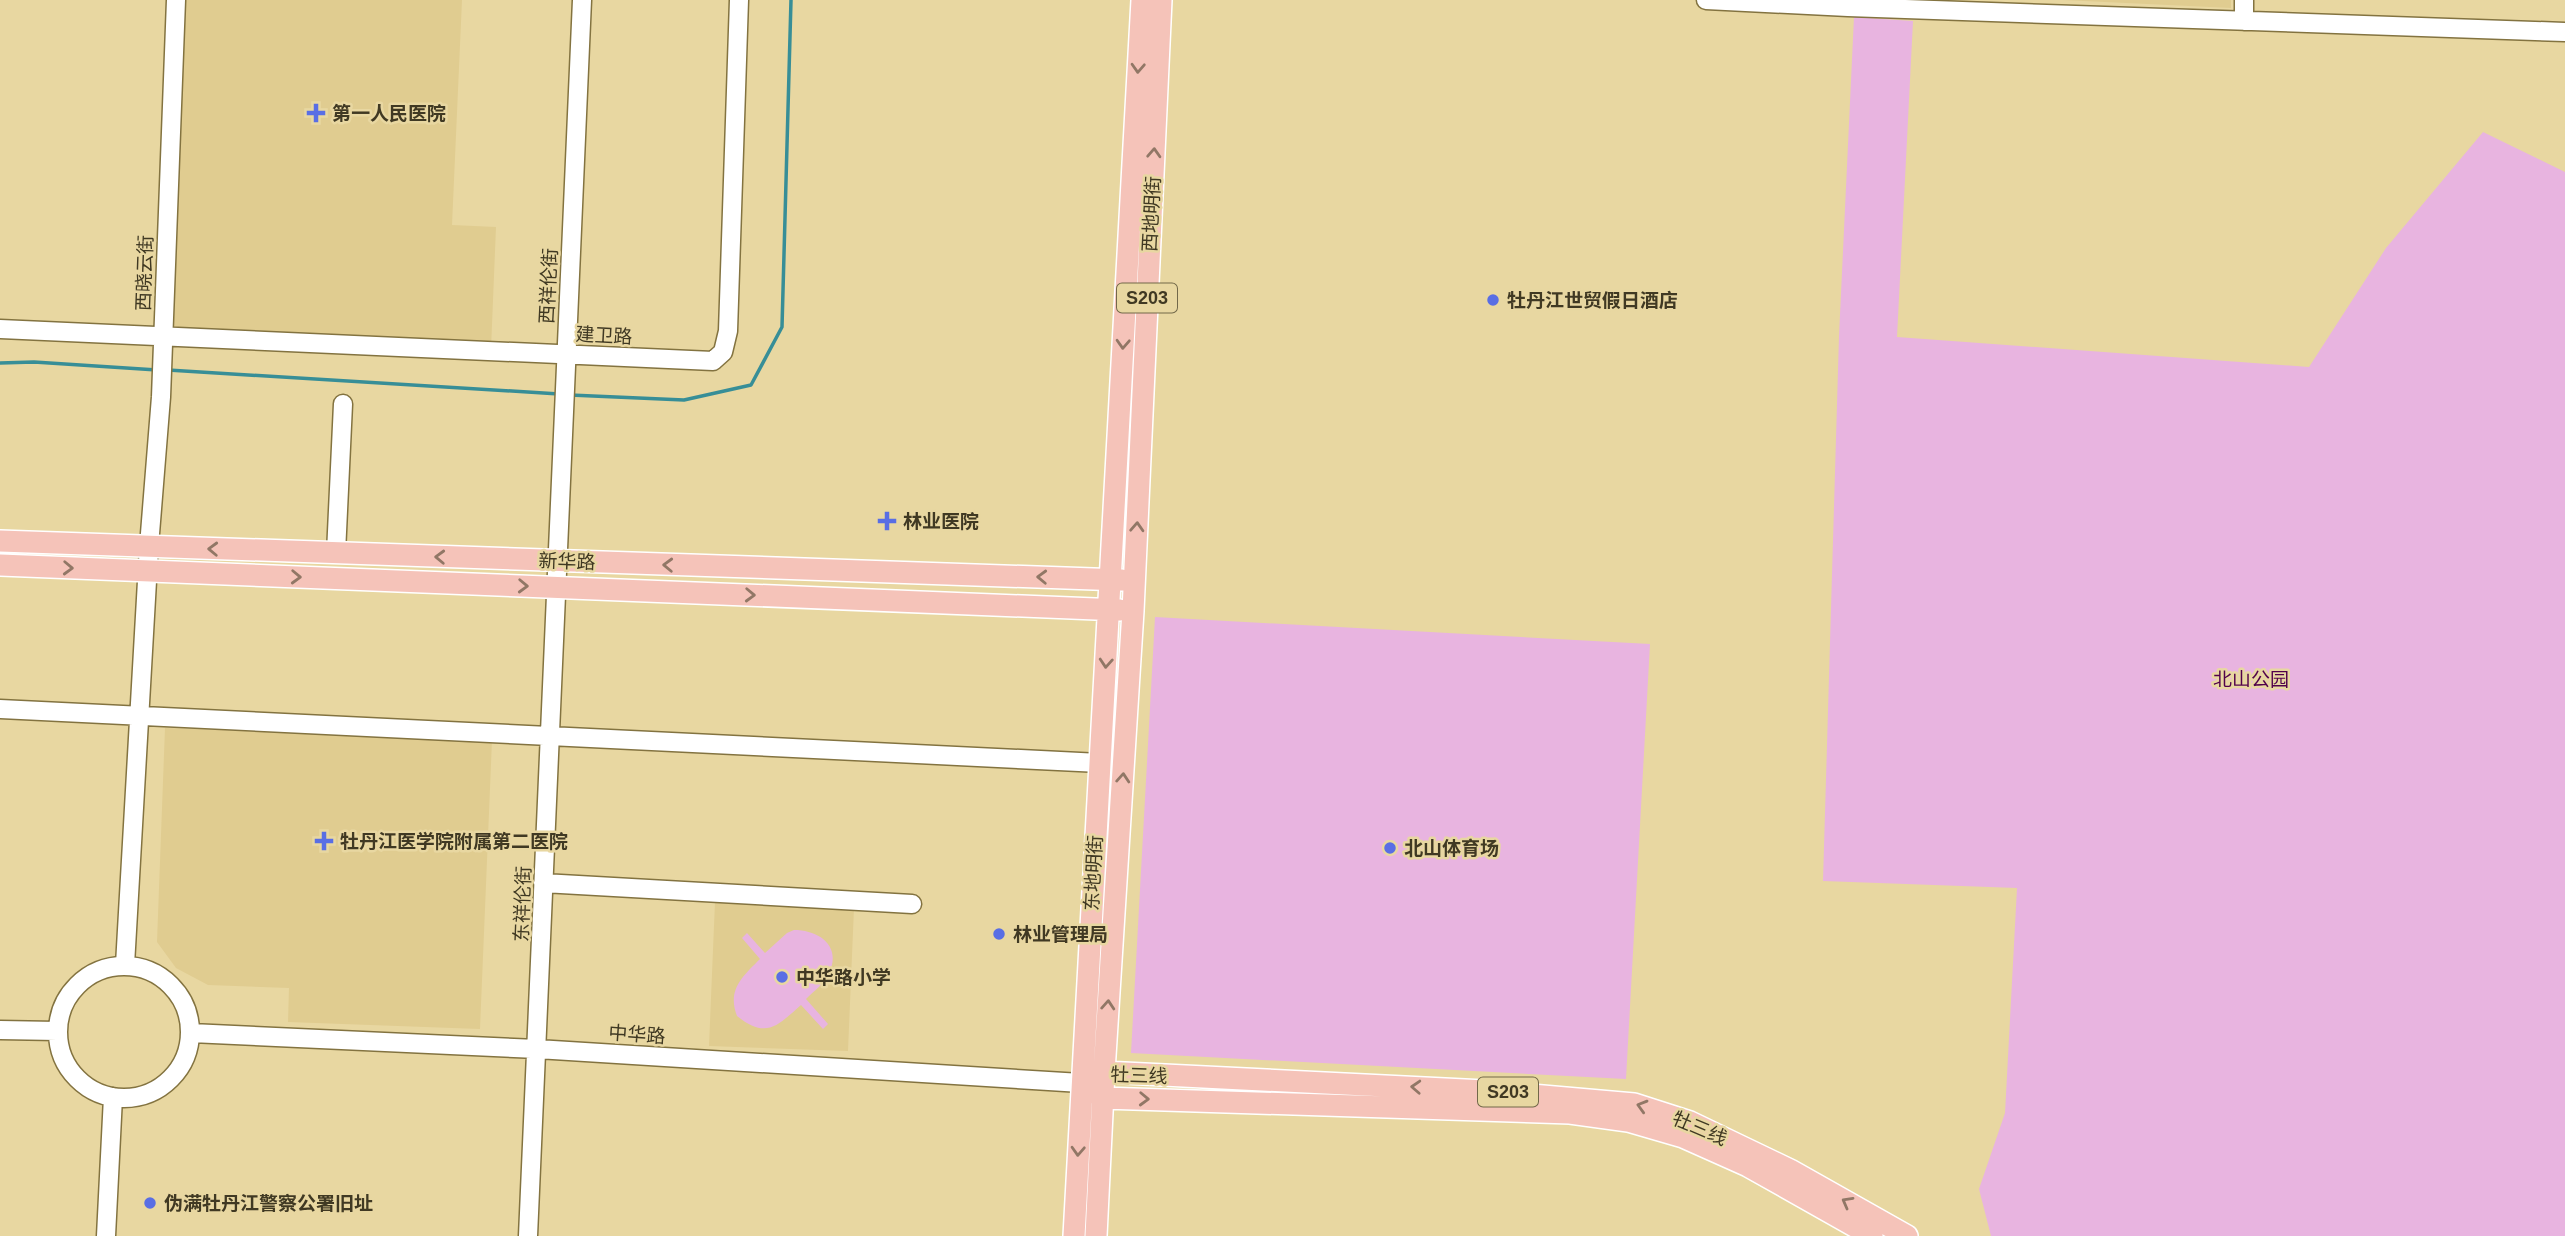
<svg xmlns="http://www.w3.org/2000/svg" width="2565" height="1236" viewBox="0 0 2565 1236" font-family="Helvetica,'Noto Sans SC',sans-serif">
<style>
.built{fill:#e0cc90}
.green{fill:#e8b4e0}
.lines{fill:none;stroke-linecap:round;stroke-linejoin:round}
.stream{stroke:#378e97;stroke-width:3.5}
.minor-casing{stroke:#837340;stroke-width:21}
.major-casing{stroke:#fff;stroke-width:24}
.minor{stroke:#fff;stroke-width:18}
.major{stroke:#f5c3b9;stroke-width:21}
.oneway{stroke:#917766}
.poi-dot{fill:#596ee4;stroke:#e8d7a1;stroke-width:2.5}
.labels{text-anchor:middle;stroke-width:5;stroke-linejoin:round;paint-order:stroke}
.shield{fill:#e8d7a1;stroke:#726849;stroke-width:2}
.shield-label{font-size:18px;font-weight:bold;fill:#403923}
.poi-label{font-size:19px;font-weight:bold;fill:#403923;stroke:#e8d7a1;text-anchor:start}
.street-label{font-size:19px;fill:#403923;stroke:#e8d7a1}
.park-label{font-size:19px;fill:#51014b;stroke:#e8d7a1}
</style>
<rect width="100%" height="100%" fill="#e8d7a1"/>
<path class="built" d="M179,0h283l-10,225 44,2 -5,122 -326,-13z
M2063,0h168v8z
M165,728l327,12 -12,289 -192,-7 1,-34 -81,-3 -32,-17 -19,-26z
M715,902l139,6 -6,143 -139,-5z"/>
<path class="green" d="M1854,17l59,4 -16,316 412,30 77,-119 97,-116 82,40v1064h-574l-12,-47 26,-76 12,-225 -194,-7 16,-545z
M1155,617l495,27 -24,435 -495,-26z
M794,930c25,0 48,16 35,43 -5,11 -15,18 -23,26l22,25 -5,5 -22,-24c-23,20 -34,35 -64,11 -10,-26 5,-39 23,-57l-18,-21 5,-5 18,20 22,-20z"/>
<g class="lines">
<path class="stream" d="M0,363l34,-1 123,8
M168,370l391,24
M570,395l114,5 67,-15 31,-58 9,-327"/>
<defs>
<path id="minor" d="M1706,0l142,7 717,25
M2244,21v-21
M0,329l713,32 10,-9 5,-21 11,-331
M336,553l7,-149
M0,709l1100,54
M543,883l369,21
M125,965l24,-419 12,-149 15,-397
M58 1032a66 66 0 1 1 132 0a66 66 0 1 1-132 0Z
M0,1030l57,1
M191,1033l346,16 544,34
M106,1236l7,-139
M528,1236l54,-1236"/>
<path id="major" d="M0,541l1122,39
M0,565l1120,45
M1092,1078l12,-6 381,19 149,13 56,18 100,48 117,66
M1091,1090l12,8 467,15 58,8 55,16 65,29 124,70
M1074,1236l68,-1236
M1096,1236l8,-164 29,-461 28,-611"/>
</defs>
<use href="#minor" class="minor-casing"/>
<use href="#major" class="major-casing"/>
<use href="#minor" class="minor"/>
<use href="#major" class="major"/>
</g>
<defs><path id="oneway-chevron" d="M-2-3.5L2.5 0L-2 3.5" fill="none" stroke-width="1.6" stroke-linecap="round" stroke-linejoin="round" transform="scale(1.75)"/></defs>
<g class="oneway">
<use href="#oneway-chevron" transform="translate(1138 68) rotate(93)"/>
<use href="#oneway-chevron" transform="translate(1154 153) rotate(-87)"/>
<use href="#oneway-chevron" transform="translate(1123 344) rotate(93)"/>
<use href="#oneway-chevron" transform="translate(1137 527) rotate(-87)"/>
<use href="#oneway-chevron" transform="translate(213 549) rotate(-178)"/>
<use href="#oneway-chevron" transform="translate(440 557) rotate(-178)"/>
<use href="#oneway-chevron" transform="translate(668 565) rotate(-178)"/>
<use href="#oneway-chevron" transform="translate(68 568) rotate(2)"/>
<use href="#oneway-chevron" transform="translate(296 577) rotate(2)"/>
<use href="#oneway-chevron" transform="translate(1042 577) rotate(-178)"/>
<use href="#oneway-chevron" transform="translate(523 586) rotate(2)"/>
<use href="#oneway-chevron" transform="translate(750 595) rotate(2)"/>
<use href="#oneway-chevron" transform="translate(1106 663) rotate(94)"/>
<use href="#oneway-chevron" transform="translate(1123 778) rotate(-86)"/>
<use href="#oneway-chevron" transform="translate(1108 1005) rotate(-86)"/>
<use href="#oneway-chevron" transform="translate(1416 1087) rotate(-177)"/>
<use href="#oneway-chevron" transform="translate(1144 1099) rotate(2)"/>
<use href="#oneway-chevron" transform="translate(1642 1106) rotate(-164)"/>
<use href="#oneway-chevron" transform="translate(1078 1151) rotate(93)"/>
<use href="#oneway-chevron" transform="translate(1847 1202) rotate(-151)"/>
</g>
<g class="poi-dot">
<path d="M312.5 102.5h7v7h7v7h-7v7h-7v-7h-7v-7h7z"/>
<circle cx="1493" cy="300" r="7"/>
<path d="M883.5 510.5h7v7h7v7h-7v7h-7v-7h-7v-7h7z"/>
<path d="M320.5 830.5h7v7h7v7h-7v7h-7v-7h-7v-7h7z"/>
<circle cx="1390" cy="848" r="7"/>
<circle cx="999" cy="934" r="7"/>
<circle cx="782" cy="977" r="7"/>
<circle cx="150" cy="1203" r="7"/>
</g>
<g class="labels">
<g class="shield">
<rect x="1117" y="283.5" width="60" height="29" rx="5"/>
<rect x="1478" y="1077.5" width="60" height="29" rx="5"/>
</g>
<g class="shield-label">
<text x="1147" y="304">S203</text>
<text x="1508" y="1098">S203</text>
</g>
<g class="poi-label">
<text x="332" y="120">第一人民医院</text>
<text x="1507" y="307">牡丹江世贸假日酒店</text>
<text x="903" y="528">林业医院</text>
<text x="340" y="848">牡丹江医学院附属第二医院</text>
<text x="1404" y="855">北山体育场</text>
<text x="1013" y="941">林业管理局</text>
<text x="796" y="984">中华路小学</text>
<text x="164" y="1210">伪满牡丹江警察公署旧址</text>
</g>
<g class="street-label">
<text transform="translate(1151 214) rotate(-87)" y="7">西地明街</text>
<text transform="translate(144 273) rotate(-88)" y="7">西晓云街</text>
<text transform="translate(548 286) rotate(-87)" y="7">西祥伦街</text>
<text transform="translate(604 335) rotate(3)" y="7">建卫路</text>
<text transform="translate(567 561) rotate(2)" y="7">新华路</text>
<text transform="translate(1093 873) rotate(-87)" y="7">东地明街</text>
<text transform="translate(522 904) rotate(-88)" y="7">东祥伦街</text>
<text transform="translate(637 1034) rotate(4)" y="7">中华路</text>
<text transform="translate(1139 1075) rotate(2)" y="7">牡三线</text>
<text transform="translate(1700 1128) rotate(23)" y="7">牡三线</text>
</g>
<g class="park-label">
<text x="2251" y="686">北山公园</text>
</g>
</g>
</svg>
